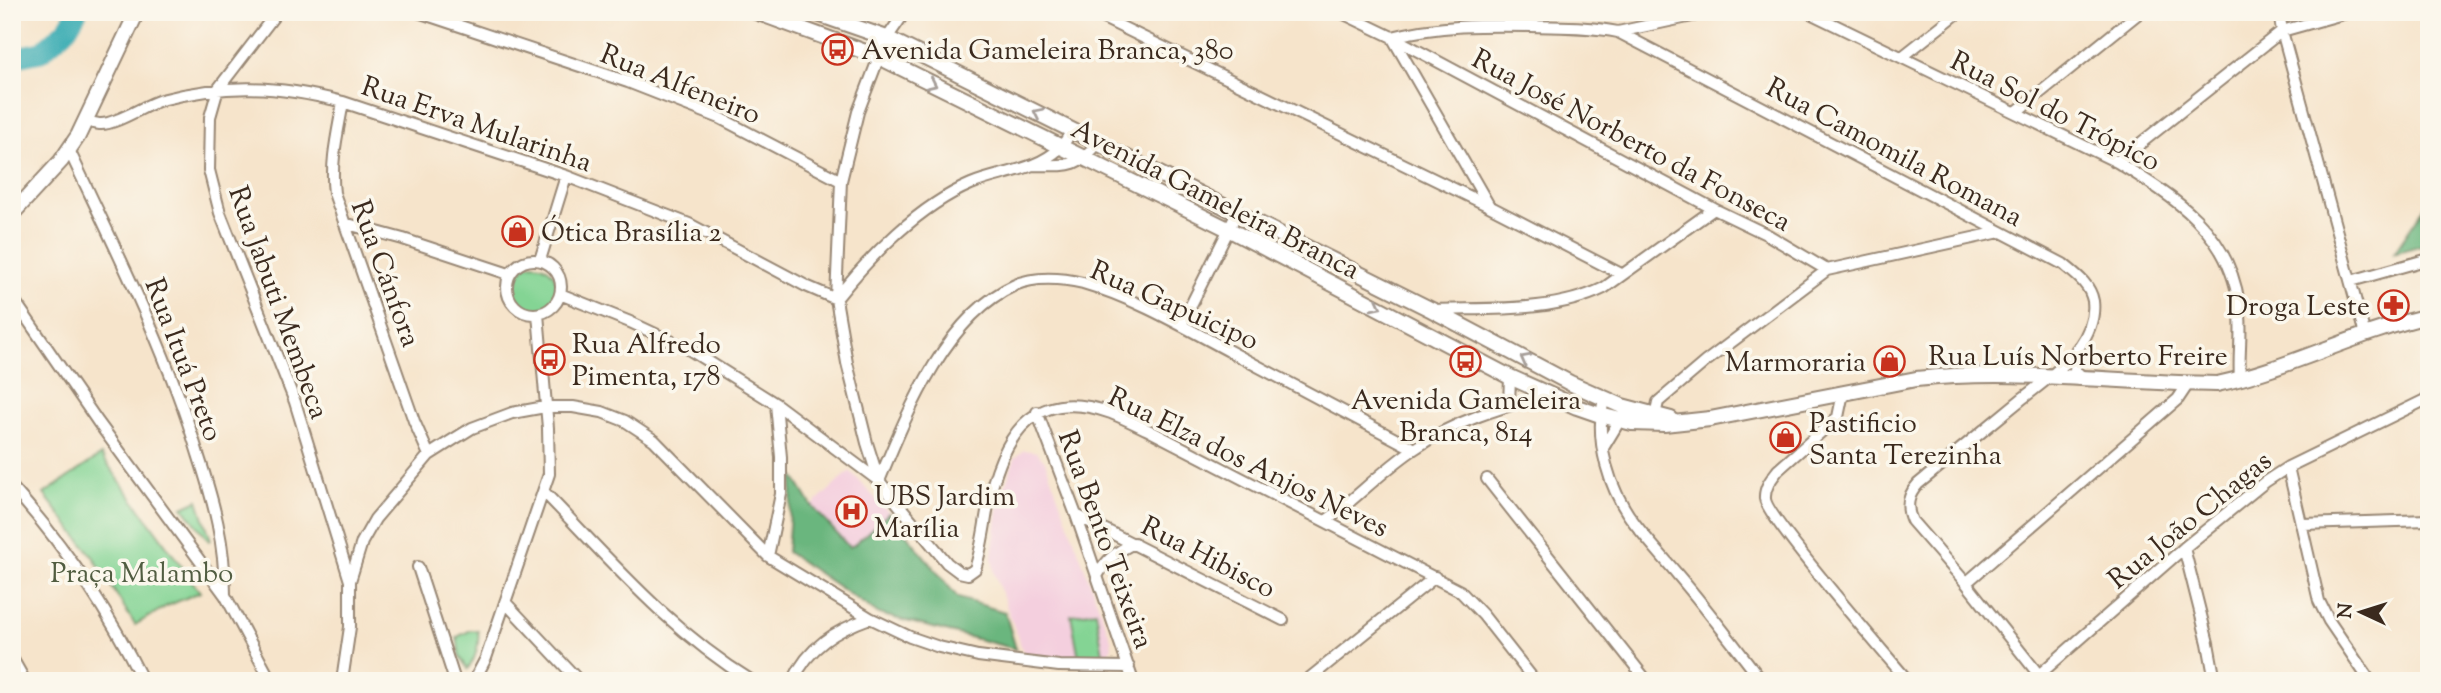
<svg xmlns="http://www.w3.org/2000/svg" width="2441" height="693" viewBox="0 0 2441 693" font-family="'Sorts Mill Goudy',serif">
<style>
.built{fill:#f4cfde}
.green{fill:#84d494;stroke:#607f59;stroke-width:2}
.forest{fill:#6bb67e;stroke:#53704e;stroke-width:2}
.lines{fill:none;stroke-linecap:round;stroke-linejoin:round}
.river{stroke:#39abb2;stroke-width:21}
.minor-casing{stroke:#988774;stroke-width:14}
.major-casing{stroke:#988774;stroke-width:18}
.minor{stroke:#fff;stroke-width:10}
.major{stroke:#fff;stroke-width:14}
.oneway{stroke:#a79f9a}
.labels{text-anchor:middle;stroke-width:7;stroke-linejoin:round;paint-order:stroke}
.poi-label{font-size:28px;fill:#3b2a1e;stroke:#fbf7ec;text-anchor:start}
.street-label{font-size:28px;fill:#3b2a1e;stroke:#fbf7ec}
.park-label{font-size:28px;fill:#515d41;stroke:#fbf7ec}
</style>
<rect width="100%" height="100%" fill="#fbf7ec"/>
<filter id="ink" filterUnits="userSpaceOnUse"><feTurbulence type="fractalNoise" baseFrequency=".0143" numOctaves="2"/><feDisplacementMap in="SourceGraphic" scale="14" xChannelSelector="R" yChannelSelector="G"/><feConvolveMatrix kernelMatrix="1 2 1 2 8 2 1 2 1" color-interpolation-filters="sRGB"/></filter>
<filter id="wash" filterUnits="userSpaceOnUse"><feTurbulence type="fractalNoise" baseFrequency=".00686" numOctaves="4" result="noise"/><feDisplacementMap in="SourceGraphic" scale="28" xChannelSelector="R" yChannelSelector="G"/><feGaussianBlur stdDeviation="1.57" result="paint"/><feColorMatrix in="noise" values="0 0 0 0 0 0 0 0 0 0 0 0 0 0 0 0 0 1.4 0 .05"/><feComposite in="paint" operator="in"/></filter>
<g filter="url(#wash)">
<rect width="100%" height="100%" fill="#f6e4cb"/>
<path class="built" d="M1024,450l13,2 8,9 66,178 1,8 -8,11 -39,1 -41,-5 -30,-81 -2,-17 7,-54 16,-44z
M850,471l39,42 -35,32 -5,2 -37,-41z"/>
<path class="green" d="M511 287a23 23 0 1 1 46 0a23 23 0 1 1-46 0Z
M101,455l99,137 -33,14 -32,19 -41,-67 -50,-64z
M198,500l13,40 -2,1 -26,-34z
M1096,611l7,43 -24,4 -8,-43z
M471,630l7,1c2,12 -3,29 -10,38l-8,-12 -3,-20z"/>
<path class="forest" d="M2429,201v42l-35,10z
M793,475l19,31 37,41 5,-2 35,-32 69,85 47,14 11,37 -137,-35 -92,-62z"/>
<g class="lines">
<path class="river" d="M12,58l29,-6 26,-23 10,-17"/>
</g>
</g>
<g filter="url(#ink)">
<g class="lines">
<defs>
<path id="minor" d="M277,12l-59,77 -8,28 -1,53 11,43 75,189 55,179
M418,12l210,70 92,36 121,63
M1091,12l398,194 132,68
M1340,12l52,25 322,172 54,26 59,35
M1808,12l309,150c58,36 112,69 122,142 4,25 -1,50 1,75
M2279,12l3,19 83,304
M1618,32l93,-20
M1392,37c47,-12 91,-12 139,-11 29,1 58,0 87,6l445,232c12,10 27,20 30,37 2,16 -5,33 -14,46 -14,20 -37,36 -56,51 -35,29 -70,57 -105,86 -10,11 -13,22 -6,37l54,62 73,92
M1392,37l96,167
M1902,57l57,-45
M343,102c-5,30 -13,59 -9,91l80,228 15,34
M2016,112l124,-100
M85,121c5,1 12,3 16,3 16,0 44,-19 60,-24 66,-17 116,-15 182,2l223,74 123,48 117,62 30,13c34,-43 83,-93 135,-115 29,-12 65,-13 89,-36 5,-5 9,-13 12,-18
M69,150c47,100 97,198 129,304 16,49 27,89 27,141
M2117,162l165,-131 68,-19
M1033,165c32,0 44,5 66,-23
M344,223l59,16 106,35
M507 287a27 27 0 1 1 54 0a27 27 0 1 1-54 0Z
M540,260l26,-84
M2351,281l78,-22
M560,294l70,28 60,28 86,54 103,77 68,82 12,9 9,2 7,-5c8,-24 10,-50 15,-74 16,-66 48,-108 121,-82 13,5 26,12 39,18l310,160 23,24 52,66
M12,297l86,125 127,173 46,86
M1434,310c55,-2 119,3 170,-22l110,-79
M1181,325l56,-112
M2077,349l-2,21 8,8
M1843,393l-5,24 -60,53c-6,8 -14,17 -13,29 2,19 122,157 143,182
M1604,398c-10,43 5,93 32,127 13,17 28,33 42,50 29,34 56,70 84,106
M1509,405l1,-28
M1037,412l39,103 57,166
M1654,420l4,-18 47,-40 122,-92 173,-38
M1603,448l20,-33
M2288,467l31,134 10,20 41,60
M1487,479l160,202
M879,481c27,-65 66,-165 136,-196 19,-9 47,-7 68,-2 52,15 101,44 148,69 61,32 122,65 183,97
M879,481l-12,-38 -20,-80 -11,-64 5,-118 17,-69 21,-55 -1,-11 9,-8 18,-26
M12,487c53,59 96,123 131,194
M544,492c67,69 125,138 208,189
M1076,515l207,105
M1326,521c30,-23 57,-51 88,-72 40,-28 88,-42 135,-55
M2302,524l127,-4
M2184,548l24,95 7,38
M768,556l13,-62v-37l-5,-53
M418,567l37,114
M1097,576c10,-17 19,-24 37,-33
M1966,583l212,-184 10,-15
M505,602l74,79
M12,658l13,23
M342,681l8,-54v-46l12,-39 13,-23 54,-64 22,-14 21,-13 40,-15 33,-6h28l29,5 23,9 29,19 114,116 102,62 40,19 29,10 39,9 81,10 70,1
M474,681l12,-23 63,-184 -1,-46 -10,-114
M793,681c15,-34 43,-51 77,-63
M1306,681l129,-104
M2032,681l152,-133 81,-66 23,-15 141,-69"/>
<path id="major" d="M756,12l123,45 351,173 280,147 67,30 23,8 32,8 32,1 46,-5 206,-40c100,-11 200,4 301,5 72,-15 139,-52 212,-68
M812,12l75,26 545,272 138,73 52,23 49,13
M12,214l49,-53 17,-25 59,-124"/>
</defs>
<use href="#minor" class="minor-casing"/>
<use href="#major" class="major-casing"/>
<use href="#minor" class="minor"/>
<use href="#major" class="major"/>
</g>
<defs><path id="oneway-chevron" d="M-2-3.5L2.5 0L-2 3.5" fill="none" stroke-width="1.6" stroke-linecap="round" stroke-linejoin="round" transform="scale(1.75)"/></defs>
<g class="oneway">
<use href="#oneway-chevron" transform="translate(932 84) rotate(25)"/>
<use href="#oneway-chevron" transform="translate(1038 113) rotate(-154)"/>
<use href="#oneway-chevron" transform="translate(1377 306) rotate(27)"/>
<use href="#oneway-chevron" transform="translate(1525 359) rotate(-152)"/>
</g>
</g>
<defs>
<symbol id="bus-ring" viewBox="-11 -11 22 22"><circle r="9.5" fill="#fbf7ec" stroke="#c8321e" stroke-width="1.5"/><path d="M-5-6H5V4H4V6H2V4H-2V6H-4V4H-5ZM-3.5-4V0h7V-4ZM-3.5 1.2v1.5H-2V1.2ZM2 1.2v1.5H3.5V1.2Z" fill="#c8321e"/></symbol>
<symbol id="shop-ring" viewBox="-11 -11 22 22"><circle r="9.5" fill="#fbf7ec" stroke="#c8321e" stroke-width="1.5"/><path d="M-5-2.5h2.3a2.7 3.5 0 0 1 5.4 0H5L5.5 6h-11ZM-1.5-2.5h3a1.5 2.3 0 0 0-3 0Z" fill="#c8321e"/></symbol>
<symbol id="pharmacy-ring" viewBox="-11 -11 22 22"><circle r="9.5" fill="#fbf7ec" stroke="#c8321e" stroke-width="1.5"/><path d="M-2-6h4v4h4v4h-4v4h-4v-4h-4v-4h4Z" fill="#c8321e"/></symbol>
<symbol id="hospital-ring" viewBox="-11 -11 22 22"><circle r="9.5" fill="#fbf7ec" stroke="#c8321e" stroke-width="1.5"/><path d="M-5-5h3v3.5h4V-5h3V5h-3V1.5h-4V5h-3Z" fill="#c8321e"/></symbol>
</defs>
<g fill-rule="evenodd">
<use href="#bus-ring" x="820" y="32" width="35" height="35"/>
<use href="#shop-ring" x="500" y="214" width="35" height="35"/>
<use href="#pharmacy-ring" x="2376" y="288" width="35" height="35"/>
<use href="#bus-ring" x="532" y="342" width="35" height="35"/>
<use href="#shop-ring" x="1872" y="344" width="35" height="35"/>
<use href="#bus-ring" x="1448" y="344" width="35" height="35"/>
<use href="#shop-ring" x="1768" y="420" width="35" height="35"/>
<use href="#hospital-ring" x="834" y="494" width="35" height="35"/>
</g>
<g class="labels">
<g class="poi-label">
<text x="861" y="59">Avenida Gameleira Branca, 380</text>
<text x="541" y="241">Ótica Brasília 2</text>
<text x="2370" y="315" text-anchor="end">Droga Leste</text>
<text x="572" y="353">Rua Alfredo<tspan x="572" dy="32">Pimenta, 178</tspan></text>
<text x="1866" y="371" text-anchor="end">Marmoraria</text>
<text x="1466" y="409" text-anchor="middle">Avenida Gameleira<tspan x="1466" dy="32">Branca, 814</tspan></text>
<text x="1809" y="432">Pastificio<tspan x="1809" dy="32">Santa Terezinha</tspan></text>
<text x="874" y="505">UBS Jardim<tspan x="874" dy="32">Marília</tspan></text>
</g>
<g class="street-label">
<text transform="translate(681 83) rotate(22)" y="10">Rua Alfeneiro</text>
<text transform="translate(2056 110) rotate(27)" y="10">Rua Sol do Trópico</text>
<text transform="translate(477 123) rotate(19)" y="10">Rua Erva Mularinha</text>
<text transform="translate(1632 139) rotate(28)" y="10">Rua José Norberto da Fonseca</text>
<text transform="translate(1895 151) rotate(28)" y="10">Rua Camomila Romana</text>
<text transform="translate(1216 198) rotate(27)" y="10">Avenida Gameleira Branca</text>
<text transform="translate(387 273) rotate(70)" y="10">Rua Cánfora</text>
<text transform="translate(280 302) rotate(70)" y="10">Rua Jabuti Membeca</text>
<text transform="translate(1175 304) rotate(24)" y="10">Rua Gapuicipo</text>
<text x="2078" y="365">Rua Luís Norberto Freire</text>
<text transform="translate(185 359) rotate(69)" y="10">Rua Ituá Preto</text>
<text transform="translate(1249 461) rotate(26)" y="10">Rua Elza dos Anjos Neves</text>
<text transform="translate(2189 519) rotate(-39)" y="10">Rua João Chagas</text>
<text transform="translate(1107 539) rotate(70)" y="10">Rua Bento Teixeira</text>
<text transform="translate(1209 556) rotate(27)" y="10">Rua Hibisco</text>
</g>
<g class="park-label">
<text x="142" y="582">Praça Malambo</text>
</g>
</g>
<rect width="2441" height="693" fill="none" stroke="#fbf7ec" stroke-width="42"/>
<g transform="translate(2361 612) rotate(274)" stroke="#fbf7ec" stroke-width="5" paint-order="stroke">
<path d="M0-5L12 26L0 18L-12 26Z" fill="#3b2a1e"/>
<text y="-10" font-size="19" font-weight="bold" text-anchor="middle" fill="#3b2a1e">N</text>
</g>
</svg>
